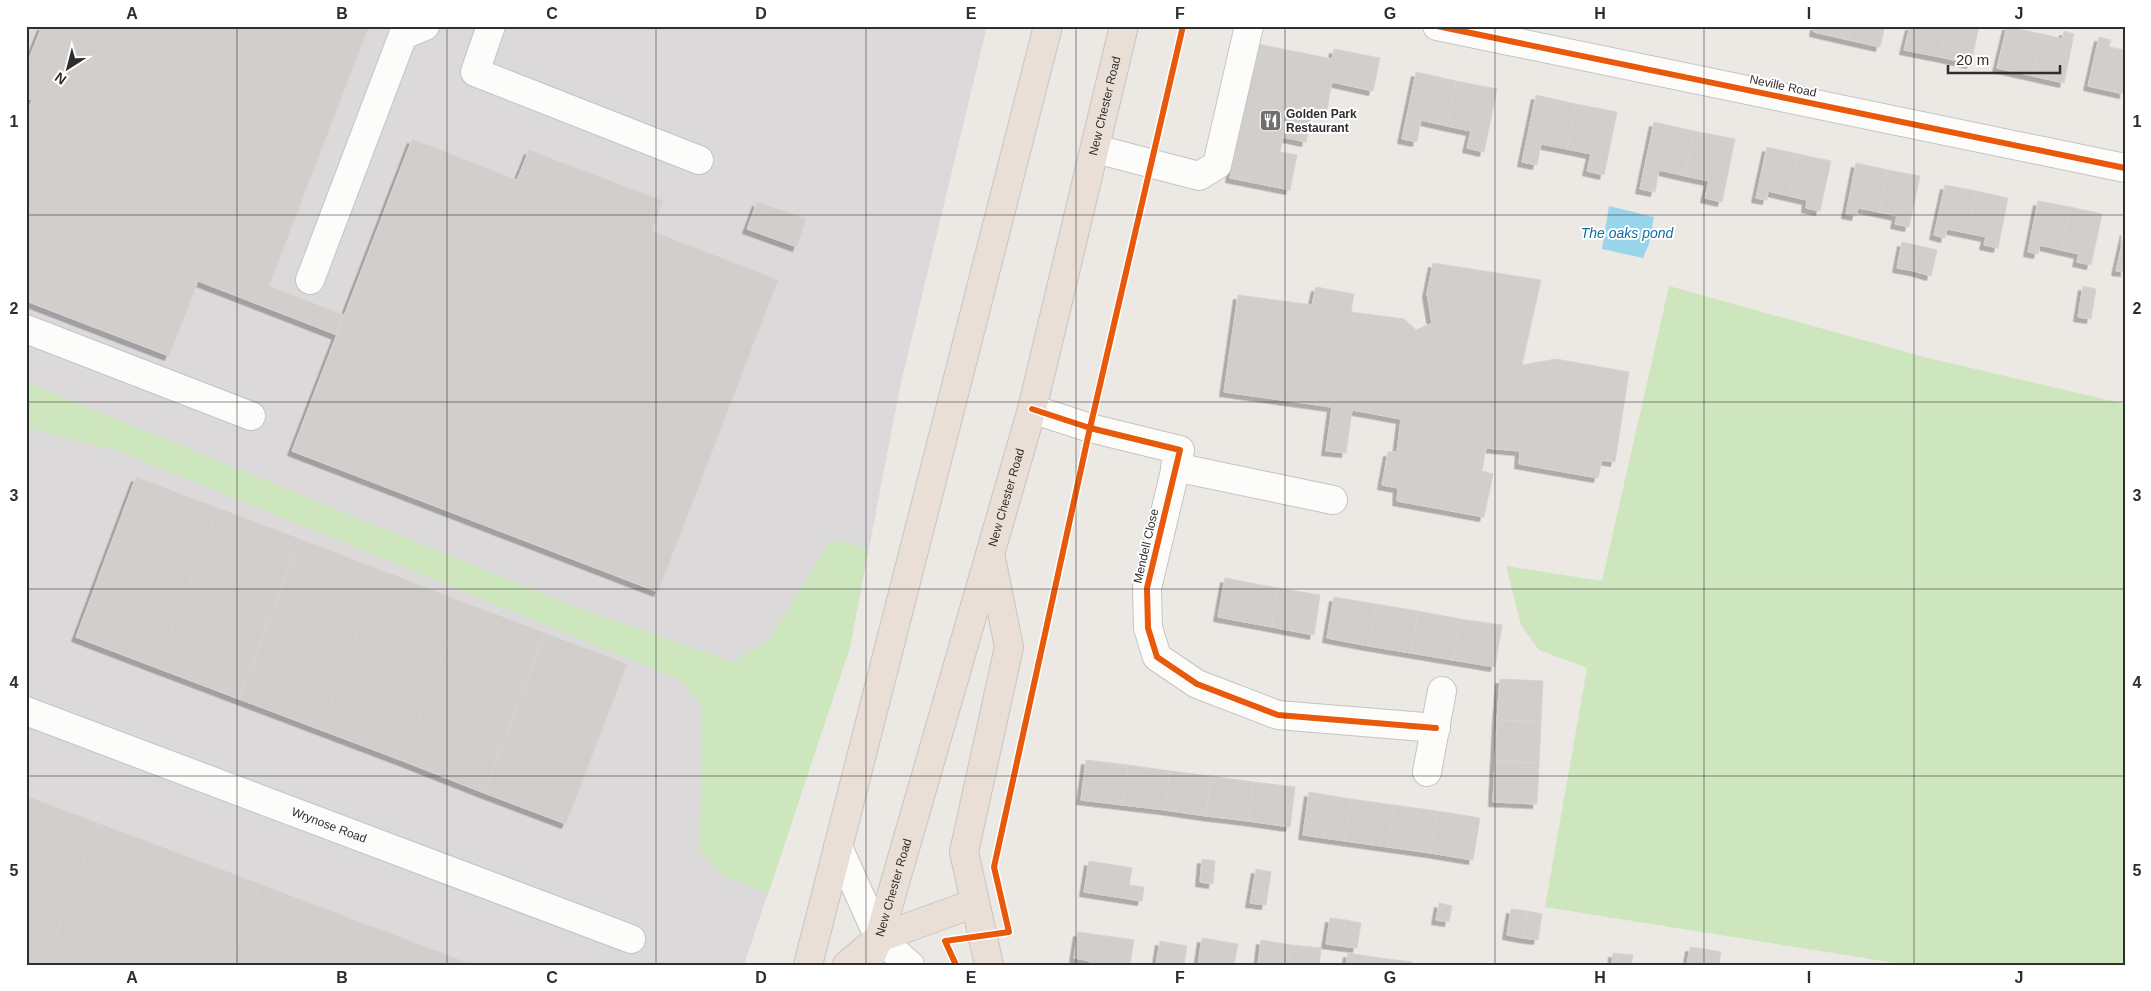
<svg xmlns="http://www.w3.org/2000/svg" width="2151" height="991" viewBox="0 0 2151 991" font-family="Helvetica,sans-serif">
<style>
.industrial{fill:#dcd9db}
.green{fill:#cee6be}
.water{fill:#99d6ec}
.building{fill:#d1cecb;stroke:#d7d4d0;filter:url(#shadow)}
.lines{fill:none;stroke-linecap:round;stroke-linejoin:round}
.minor-casing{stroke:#c5c4c5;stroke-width:30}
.highway-casing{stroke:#c6c5c4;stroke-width:30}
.minor{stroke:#fcfcfb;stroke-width:28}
.highway{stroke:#eadfd6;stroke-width:28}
.cycleway-casing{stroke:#fff;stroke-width:9}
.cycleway{stroke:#e8590c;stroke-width:6}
.grid{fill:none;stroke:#2e2e2e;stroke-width:1;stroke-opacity:0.55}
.labels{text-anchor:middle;stroke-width:4;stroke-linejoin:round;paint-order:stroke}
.street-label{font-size:12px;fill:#2e2e2e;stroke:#fff}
.poi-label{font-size:12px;font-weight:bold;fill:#2e2e2e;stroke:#fff;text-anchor:start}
.water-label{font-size:14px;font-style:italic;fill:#0d6fa3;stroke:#fff}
.neatline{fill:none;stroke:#2e2e2e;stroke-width:2}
.grid-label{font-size:16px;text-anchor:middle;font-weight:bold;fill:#2e2e2e}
</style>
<defs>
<filter id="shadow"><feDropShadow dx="-4.5" dy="4.5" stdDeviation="0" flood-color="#0004"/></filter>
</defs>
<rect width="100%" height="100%" fill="#ece8e4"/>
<path class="industrial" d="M26,26h961l-87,361 -50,260 -106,318h-718z"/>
<path class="green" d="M1669,286l255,71 201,47v561h-217l-363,-58 42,-239 -48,-18 -18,-25 -15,-59 96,15z
M26,382l542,222 165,58 36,-23 62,-98 19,2 18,6 -18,98 -82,247 -48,-20 -20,-24 2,-143 -21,-27 -560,-228 -95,-25z"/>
<path class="water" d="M1609,206l45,11 -5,27 -6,14 -41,-9z"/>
<path class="building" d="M42,26h327l-100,260 75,29 -7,20 -139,-54 -29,75 -143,-55v-185l6,-16 -6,-2v-32z
M1815,26h37l-3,14 -35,-8z
M1852,26h33l-5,21 -31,-7z
M1910,26h36l-6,31 -36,-7z
M1946,26h33l-8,38 -31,-7z
M2007,26h12l-1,3 24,5 -9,42 -36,-8z
M2064,31l10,3 -10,49 -31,-7 9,-42 20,5z
M2099,37l12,3 -2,7 16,3 -1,44 -36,-8z
M1258,44l74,15 2,-10 46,9 -7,33 -41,-9 -6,33 -14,-3 -6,30 -23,-5 -3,15 17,3 -7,35 -60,-12z
M1416,72l40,9 -9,45 -26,-6 -4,22 -15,-3z
M1456,81l41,8 -13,63 -17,-4 4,-17 -24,-5z
M1536,95l40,9 -9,45 -26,-5 -4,21 -15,-3z
M1576,104l41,8 -13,63 -17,-4 4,-17 -24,-5z
M1654,122l40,9 -9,45 -26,-6 -4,22 -15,-3z
M1694,131l41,8 -13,63 -17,-4 4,-17 -24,-5z
M412,139l105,41 12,-30 134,51 -11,30 126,49 -120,312 -366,-141z
M1767,147l31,7 -9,42 -21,-5 -1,9 -11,-2z
M1798,154l33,7 -11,50 -14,-3 1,-8 -18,-4z
M1856,163l32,7 -9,42 -21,-4 -2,8 -10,-2z
M1888,170l32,6 -11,51 -14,-3 2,-8 -18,-4z
M1945,185l31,6 -9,42 -20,-4 -2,9 -11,-3z
M1976,191l32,7 -10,50 -14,-3 2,-8 -19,-4z
M2038,201l32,6 -9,43 -21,-5 -2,9 -10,-2z
M757,202l49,17 -9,28 -50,-18z
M2070,207l32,7 -11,51 -14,-3 2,-8 -18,-4z
M2125,231v41l-9,-1z
M1902,242l18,4 -6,25 -17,-3z
M1920,246l17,4 -6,26 -17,-5z
M1433,263l108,17 -19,85 34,-6 73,13 -14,90 -13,-2 -4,18 -79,-14 1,-13 -34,-3 -4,23 11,3 -9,43 -87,-16 1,-13 -16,-3 6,-33h9l4,-33 -49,-9 -6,43 -20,-2 6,-44 -108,-15 14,-97 74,10 4,-18 38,7 -3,18 53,7 12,11 16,-7 -5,-30z
M2083,286l13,3 -5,30 -13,-2z
M136,477l82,31 -61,160 -81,-31z
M218,508l82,31 -61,160 -82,-31z
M300,539l81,31 -60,160 -82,-31z
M381,570l82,32 -60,159 -82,-31z
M1225,578l52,10 -5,39 -54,-10z
M1277,588l43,7 -6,40 -42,-8z
M1334,597l42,7 -7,42 -42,-8z
M463,602l82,31 -61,160 -81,-32z
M1376,604l42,7 -7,42 -42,-7z
M1418,611l42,8 -7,41 -42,-7z
M1460,619l42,6 -7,42 -42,-7z
M545,633l82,31 -61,160 -82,-31z
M1500,679l43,2 -2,41 -44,-2z
M1497,720l44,2 -2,41 -44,-2z
M1086,760l42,5 -5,40 -42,-5z
M1495,761l44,2 -2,41 -44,-2z
M1128,765l42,6 -5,39 -42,-5z
M1170,771l41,5 -5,40 -41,-6z
M1211,776l42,6 -5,39 -42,-5z
M1253,782l42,5 -5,40 -42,-6z
M1309,792l42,7 -6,42 -42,-6z
M26,796l72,27 -53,142h-19z
M1351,799l43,6 -6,42 -43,-6z
M1394,805l43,6 -6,42 -43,-6z
M1437,811l43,7 -7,42 -42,-7z
M98,823l162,61 -31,81h-184z
M1202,859l13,2 -2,23 -13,-2z
M1089,861l43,7 -3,17 15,2 -2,14 -58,-9z
M1256,869l15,3 -5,33 -16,-2z
M260,884l81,31 -19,50h-93z
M1439,903l13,3 -3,16 -13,-2z
M1511,909l16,2 -4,27 -16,-3z
M1527,911l15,3 -4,26 -15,-2z
M341,915l80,30 -7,20h-92z
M1330,918l16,2 -5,26 -15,-2z
M1346,920l15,3 -4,25 -16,-2z
M1078,932l56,8 -4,25h-40v-4l-16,-3z
M1202,938l36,6 -4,21h-36z
M1261,940l30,5 -2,20h-31z
M1160,941l27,5 -3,19h-28z
M421,945l52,20h-59z
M1291,945l30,3 -2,17h-30z
M1690,947l15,2 -2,16h-16z
M1705,949l16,3 -2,13h-16z
M1348,953l32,5 -1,7h-33z
M1613,953l20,2 -2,10h-19z
M1380,958l33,4 -1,3h-33z"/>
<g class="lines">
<defs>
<g id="minor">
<path d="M491,26l-16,46 224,88"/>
<path d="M1437,26l688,142"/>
<path d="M1096,149l103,27 18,-11 32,-139"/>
<path d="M310,280l93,-245 22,-9"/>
<path d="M26,329l225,87"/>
<path d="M1032,409l58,19 90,22 -33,138 1,40 9,29 40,27 81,31 158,13"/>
<path d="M1175,467l158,33"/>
<path id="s1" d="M26,711l605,228"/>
<path d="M1427,772l15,-81"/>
<path d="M838,847l41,91 31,27"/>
</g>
<g id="highway">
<path d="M808,965l240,-939"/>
<path d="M847,965l32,-27 96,-35"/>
<path id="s2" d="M867,965l12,-27 153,-529 92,-383"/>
<path d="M989,965l-25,-113 45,-205 -18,-89"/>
</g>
</defs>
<use href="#minor" class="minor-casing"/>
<use href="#highway" class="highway-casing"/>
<use href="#minor" class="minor"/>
<use href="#highway" class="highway"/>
<defs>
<path id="cycleway" d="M1437,26l688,142
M1032,409l58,19 90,22 -33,138 1,40 9,29 40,27 81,31 158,13
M956,965l-11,-24 64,-9 -15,-65 96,-439 93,-402"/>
</defs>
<use href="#cycleway" class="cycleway-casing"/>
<use href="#cycleway" class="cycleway"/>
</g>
<path class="grid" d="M237,26v939M447,26v939M656,26v939M866,26v939M1076,26v939M1285,26v939M1495,26v939M1704,26v939M1914,26v939M26,215h2099M26,402h2099M26,589h2099M26,776h2099"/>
<defs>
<symbol id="restaurant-square" viewBox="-11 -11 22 22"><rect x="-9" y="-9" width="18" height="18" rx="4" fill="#706f6e" stroke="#fff"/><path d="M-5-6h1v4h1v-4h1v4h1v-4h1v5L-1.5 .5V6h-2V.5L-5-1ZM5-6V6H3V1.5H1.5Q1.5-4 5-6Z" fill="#fff"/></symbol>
</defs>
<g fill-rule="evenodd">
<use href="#restaurant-square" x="1258" y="108" width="25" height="25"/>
</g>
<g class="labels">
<g class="street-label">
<text transform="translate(1783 86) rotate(12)" y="4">Neville Road</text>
<text dy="4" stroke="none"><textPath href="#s2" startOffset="892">New Chester Road</textPath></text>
<text dy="4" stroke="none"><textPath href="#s2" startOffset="488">New Chester Road</textPath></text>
<text transform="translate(1146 546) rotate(-77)" y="4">Mendell Close</text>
<text dy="4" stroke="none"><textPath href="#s1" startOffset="324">Wrynose Road</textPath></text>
<text dy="4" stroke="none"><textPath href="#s2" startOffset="82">New Chester Road</textPath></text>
</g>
<g class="poi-label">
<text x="1286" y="118">Golden Park<tspan x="1286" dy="14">Restaurant</tspan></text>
</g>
<g class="water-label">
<text x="1627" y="238">The oaks pond</text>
</g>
</g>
<rect width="2151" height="991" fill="none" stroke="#ffffff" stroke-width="55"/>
<g transform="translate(68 68) rotate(216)" stroke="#ffffff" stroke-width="4" paint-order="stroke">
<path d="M0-4L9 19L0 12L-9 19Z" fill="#2e2e2e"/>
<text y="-8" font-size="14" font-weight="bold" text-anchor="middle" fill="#2e2e2e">N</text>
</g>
<path d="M1948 65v8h112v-8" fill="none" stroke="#2e2e2e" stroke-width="2.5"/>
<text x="1956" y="65" font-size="15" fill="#2e2e2e" stroke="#ffffff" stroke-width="4" paint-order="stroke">20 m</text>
<rect x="28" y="28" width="2096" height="936" class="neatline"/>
<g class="grid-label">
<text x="132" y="19">A</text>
<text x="342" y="19">B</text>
<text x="552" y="19">C</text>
<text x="761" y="19">D</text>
<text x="971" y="19">E</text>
<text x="1180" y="19">F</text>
<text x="1390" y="19">G</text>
<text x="1600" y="19">H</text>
<text x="1809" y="19">I</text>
<text x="2019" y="19">J</text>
<text x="14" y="127">1</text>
<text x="2137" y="127">1</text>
<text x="14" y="314">2</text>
<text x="2137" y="314">2</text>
<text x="14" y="501">3</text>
<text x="2137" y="501">3</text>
<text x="14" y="688">4</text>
<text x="2137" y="688">4</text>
<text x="14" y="876">5</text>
<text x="2137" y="876">5</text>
<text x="132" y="983">A</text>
<text x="342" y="983">B</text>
<text x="552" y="983">C</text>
<text x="761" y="983">D</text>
<text x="971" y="983">E</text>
<text x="1180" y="983">F</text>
<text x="1390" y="983">G</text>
<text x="1600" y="983">H</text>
<text x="1809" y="983">I</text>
<text x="2019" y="983">J</text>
</g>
</svg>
